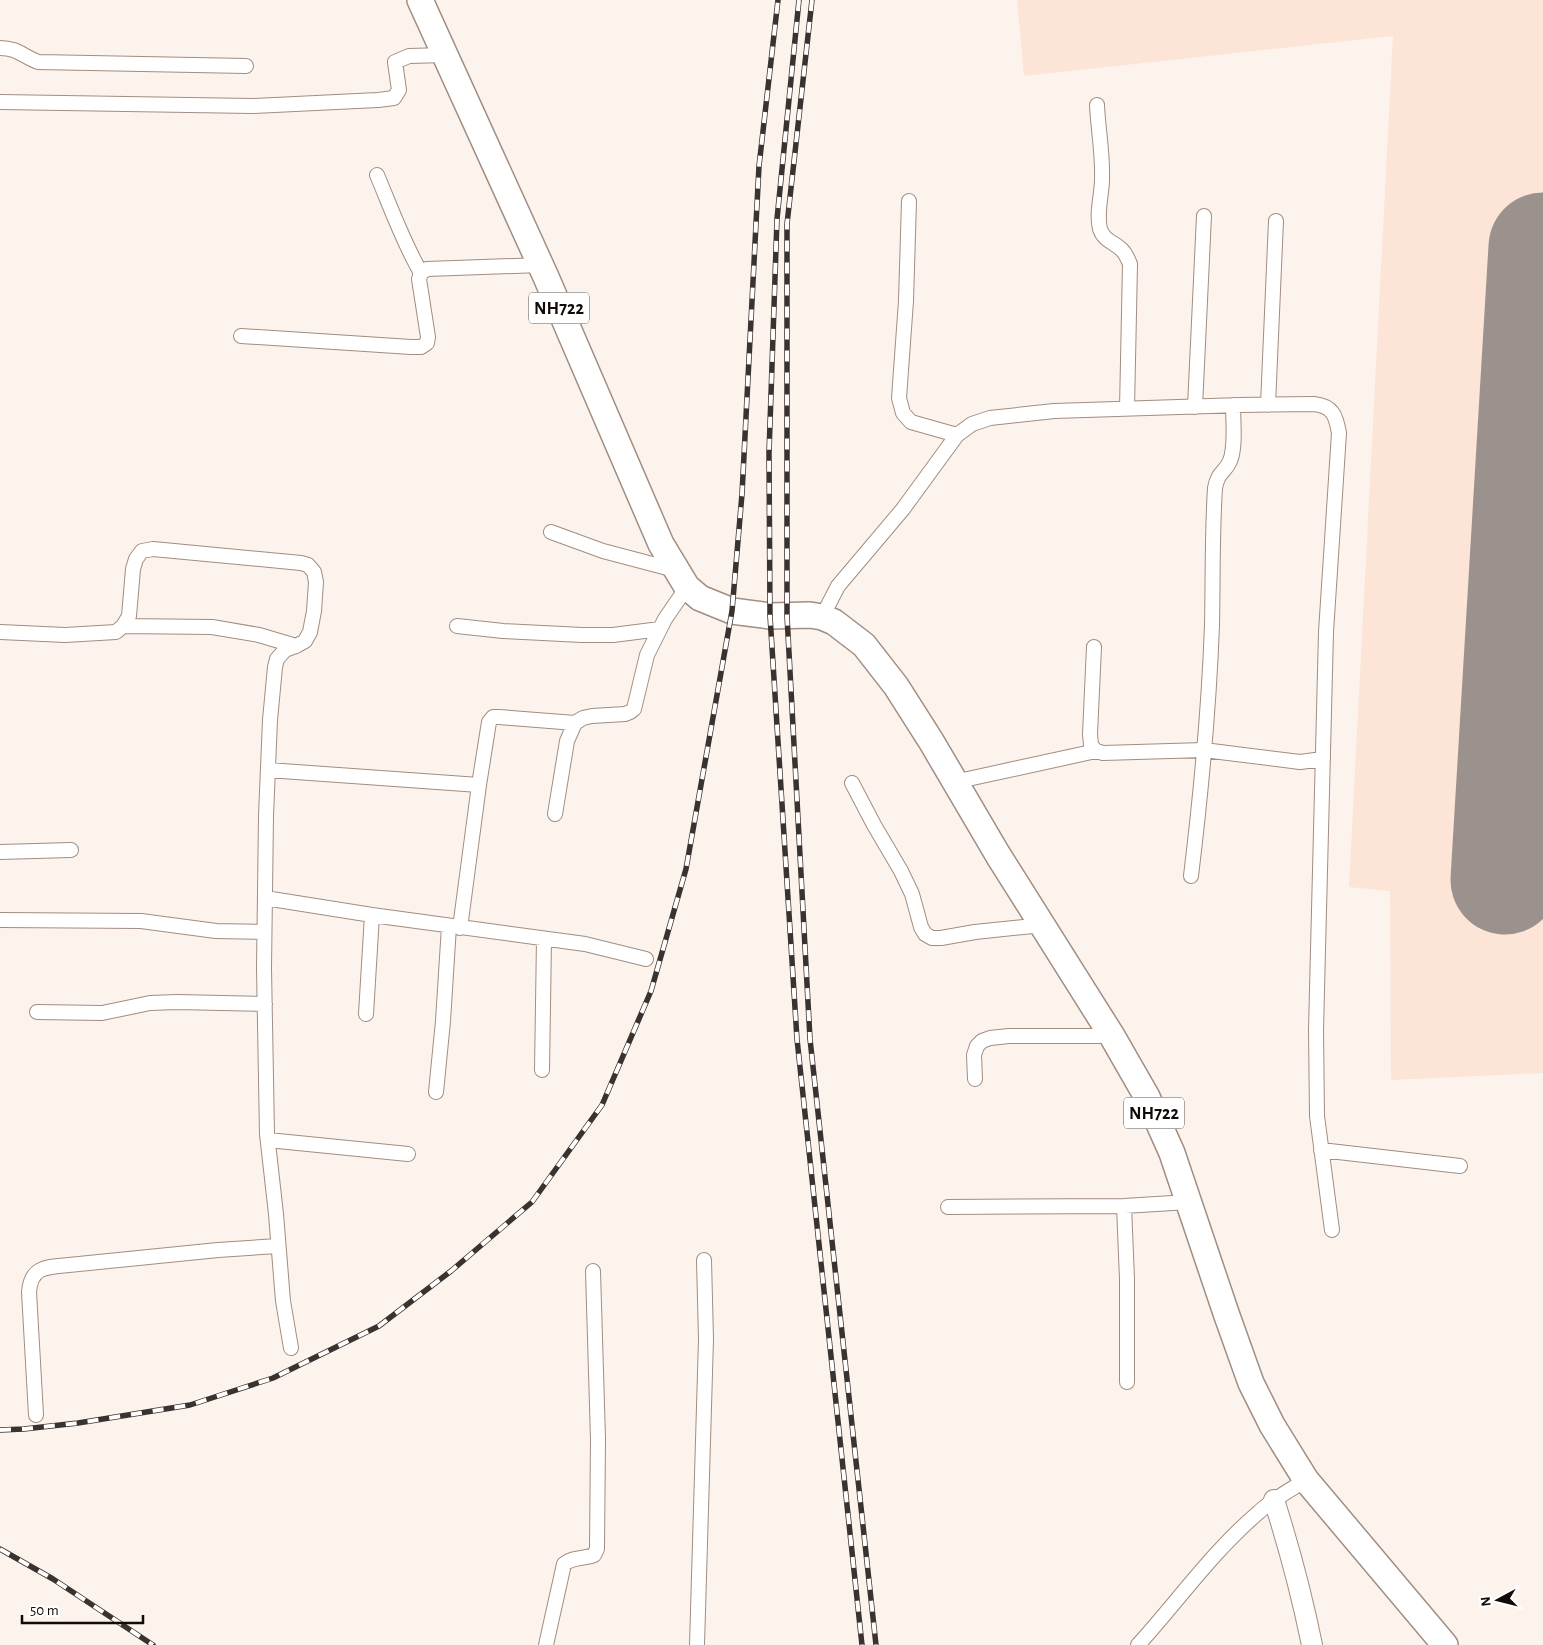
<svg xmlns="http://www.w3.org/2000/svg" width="1543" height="1645" viewBox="0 0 1543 1645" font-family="'Alegreya Sans',sans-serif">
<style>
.built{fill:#fce4d6}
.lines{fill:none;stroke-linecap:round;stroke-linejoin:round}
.runway{stroke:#9b928e;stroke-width:109}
.street-casing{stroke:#a18d81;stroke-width:16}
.secondary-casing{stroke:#a18d81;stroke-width:22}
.highway-casing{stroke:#a18d81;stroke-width:28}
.street{stroke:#fff;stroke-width:14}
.secondary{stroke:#fff;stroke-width:20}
.highway{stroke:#fff;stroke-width:25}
.rail-casing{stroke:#3a322e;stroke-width:5.5}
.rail{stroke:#fff;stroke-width:4;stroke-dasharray:11;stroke-linecap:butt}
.labels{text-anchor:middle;stroke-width:4.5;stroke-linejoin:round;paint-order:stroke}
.shield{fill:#fff;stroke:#585451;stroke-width:1}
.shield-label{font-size:18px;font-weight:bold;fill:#110a06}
</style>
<rect width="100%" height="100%" fill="#fcf3ed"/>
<path class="built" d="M1017,0h526v1073l-152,7 -1,-189 -41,-4 44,-851 -369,40z"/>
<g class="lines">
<path class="runway" d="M1505,880l38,-633"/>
<defs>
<path id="street" d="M0,48c18,0 22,8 38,14l208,4
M0,102l252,4 126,-6 16,-2 5,-8 -4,-28 14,-6 36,-1
M1097,105c1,24 6,49 5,74 0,16 -6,33 -2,50 4,12 14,13 22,21 4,4 6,9 8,14l-3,145
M377,175c14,33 26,67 44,98
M909,201l-3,100 -7,97 4,15 8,9 46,13
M241,336l170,11h10l6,-4 1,-6 -9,-58 2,-6 6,-4 114,-4
M1268,405l8,-184
M1195,407l9,-191
M551,532l52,19 72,19
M822,617l16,-31 65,-77 54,-74 15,-11 18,-6 64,-7 187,-6 73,-1c19,2 22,12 25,29l-13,199 -10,398 1,86 15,114
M123,626l89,1 47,8 37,11
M457,626l46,5 79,4h31l47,-6
M0,632l65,3 51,-3 7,-6 6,-10 4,-47 3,-10 6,-8 11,-2 148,14 7,2 6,7 2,10 -2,29 -4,21 -5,9 -9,5 -11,4 -8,9 -2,8 -5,53 -4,96 -2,152 3,166 9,80 7,87 8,47
M1094,647l-4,87 1,11 5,6 7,2 101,-3 96,12 23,-3
M268,770l211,15
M954,782l142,-31
M852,783l22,42 27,46 11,23 9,33 4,7 7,4h9l34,-6 68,-7
M555,814l12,-73 8,-18 8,-5 9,-2 33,-2 5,-2 4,-3 13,-54 18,-36 22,-32
M0,852l71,-2
M1191,876c10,-83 18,-167 21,-251 1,-45 0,-91 3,-137 3,-17 10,-15 15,-27 6,-14 3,-40 3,-56
M265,898l107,17 213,29 61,15
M0,920l141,1 75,10 48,1
M460,928l19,-143 10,-63 4,-5h6l76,6
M37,1012l65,1 48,-10 27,-1 88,2
M366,1014l6,-99
M542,1070l2,-131
M975,1079l-1,-24 3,-9 5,-5 8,-3 19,-2h103
M436,1092l7,-71 6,-95
M268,1140l140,14
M1321,1150l139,16
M1124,1206l3,73v103
M948,1207l176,-1 65,-4
M36,1415l-7,-123c2,-26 18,-25 40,-27l149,-15 60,-4
M546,1645l18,-81c8,-7 20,-5 30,-9l3,-6 1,-110 -5,-168
M697,1645l9,-306 -2,-79
M1138,1645c40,-44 75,-94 121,-133 14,-13 31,-22 47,-32"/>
<path id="secondary" d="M1274,1500c15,47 28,96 38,145"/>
<path id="highway" d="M420,0l126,277 115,267 26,43 13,11 32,13 38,5 40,-1 12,2 12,5 30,23 32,41 35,55 67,114 114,181 35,61 25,56 54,160 25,70 21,42 34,55 139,165"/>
</defs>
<use href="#street" class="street-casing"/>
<use href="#secondary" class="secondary-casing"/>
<use href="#highway" class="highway-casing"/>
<use href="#street" class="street"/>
<use href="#secondary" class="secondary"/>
<use href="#highway" class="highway"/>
<defs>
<path id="rail" d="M799,0l-22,219 -8,234 1,163 27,423 65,606
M812,0l-25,224v392l23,423 66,606
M0,1430l24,-1 54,-6 112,-18 83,-27 106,-52 72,-55 81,-69 70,-97 49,-114 35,-122 46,-258 10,-117 17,-328 19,-166
M0,1549l53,30 100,66"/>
</defs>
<use href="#rail" class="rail-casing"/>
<use href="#rail" class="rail"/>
</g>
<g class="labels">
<g class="shield">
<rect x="529" y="292.5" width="60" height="31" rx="4"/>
<rect x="1124" y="1097.5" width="60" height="31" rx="4"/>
</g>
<g class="shield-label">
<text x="559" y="314">NH722</text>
<text x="1154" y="1119">NH722</text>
</g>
</g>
<g transform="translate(1498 1600) rotate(263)" stroke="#ffffff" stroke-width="4" paint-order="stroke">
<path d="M0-4L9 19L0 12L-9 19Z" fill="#110a06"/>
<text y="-8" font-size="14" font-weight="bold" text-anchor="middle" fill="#110a06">N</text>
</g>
<path d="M22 1615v8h121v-8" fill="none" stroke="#110a06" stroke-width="2.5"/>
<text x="30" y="1615" font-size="15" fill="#110a06" stroke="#ffffff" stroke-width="4" paint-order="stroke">50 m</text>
</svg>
